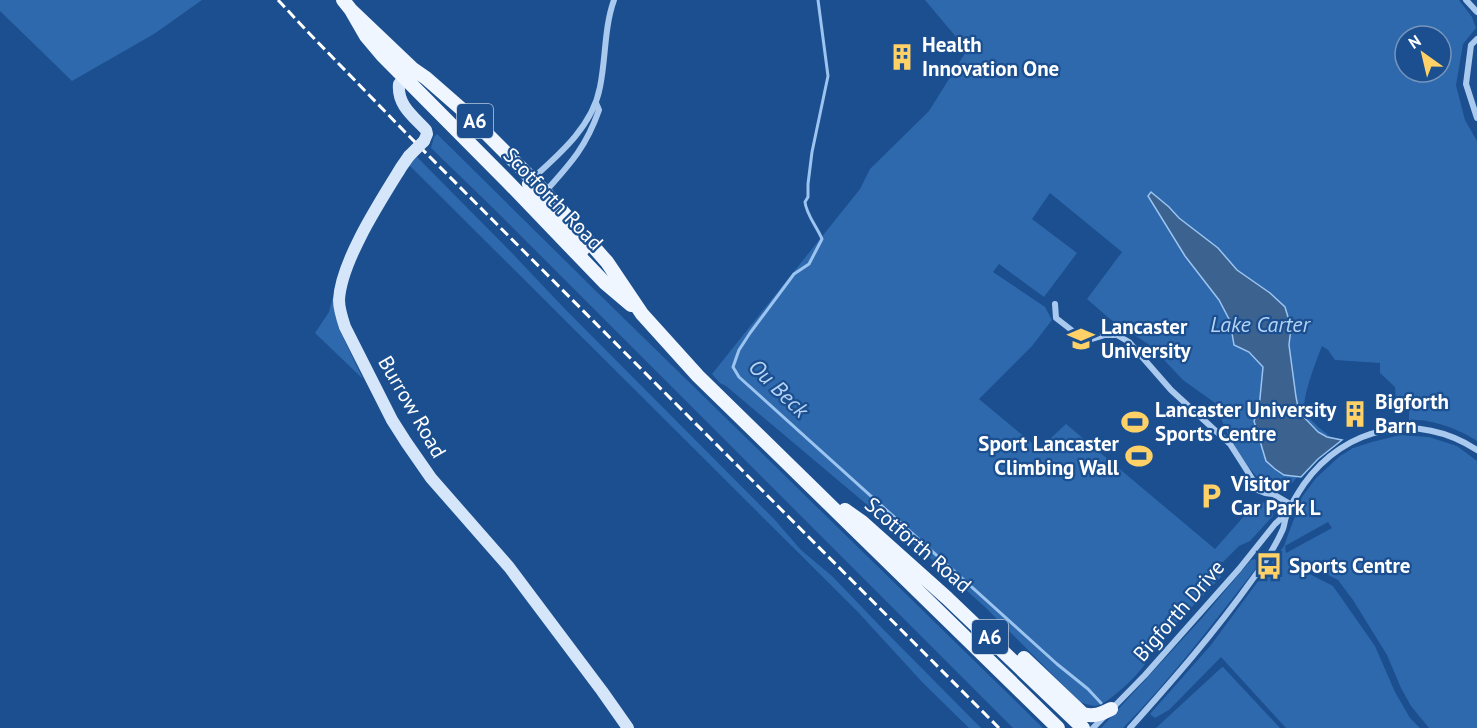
<svg xmlns="http://www.w3.org/2000/svg" width="1477" height="728" viewBox="0 0 1477 728" font-family="'PT Sans',sans-serif">
<style>
.green{fill:#2e69ad;fill-rule:evenodd}
.water{fill:#3c6290;stroke:#9cc4f0;stroke-width:1.5}
.lines{fill:none;stroke-linecap:round;stroke-linejoin:round}
.stream{stroke:#9cc4f0;stroke-width:3}
.street{stroke:#a9c9ee;stroke-width:6}
.secondary{stroke:#d6e6fa;stroke-width:12}
.primary{stroke:#f0f6ff;stroke-width:14}
.rail{stroke:#fff;stroke-width:3;stroke-dasharray:10 4.5;stroke-linecap:butt}
.secondary-bridge{stroke:#d6e6fa;stroke-width:12}
.labels{text-anchor:middle;stroke-width:4.5;stroke-linejoin:round;paint-order:stroke}
.shield{fill:#1b4f8f;stroke:#bbcadd;stroke-width:1.5}
.shield-label{font-size:20px;font-weight:bold;fill:#fff}
.poi-label{font-size:21px;font-weight:bold;fill:#fff;stroke:#1b4f8f;text-anchor:start}
.street-label{font-size:21px;fill:#fff;stroke:#1b4f8f}
.water-label{font-size:22px;font-style:italic;fill:#b5d3f5;stroke:#1b4f8f}
</style>
<rect width="100%" height="100%" fill="#1b4f8f"/>
<path class="green" d="M0,0h202l-48,34 -82,47 -72,-70z
M925,0h534l13,17 4,11 -13,16 -7,41 9,35 12,21v300c-16,-11 -48,-23 -68,-21v-13l-13,-5 -1,-15 -15,-14v-10l-45,-3 -7,-10 -6,-4c-5,13 -21,53 -17,65 3,9 20,21 27,27l-14,-6 -19,-20 -3,-15 -7,-52 2,-18 -21,-34 -33,-23 -19,-22 -39,-30 -10,-11 1,24 15,25 34,44 11,21 4,24 15,7 14,15 -4,41 -5,14 3,12 27,40 14,2 -6,7 -23,2 -6,-2 -15,-16 -19,-29 -14,-35 -32,-23 -32,-34 -41,-27 -23,-20 35,-47 -72,-59 -18,26 45,34 -33,44 -45,-33 -6,8 52,35 7,13 -20,26 -53,53 60,50 27,-25 149,125 39,-44 7,-3 8,2 3,5 1,7 -23,25 -11,5 -16,16h-7l5,15 -74,76 2,3c-2,12 -39,46 -50,49 -6,2 -13,-1 -19,-3l-95,-95 -50,-45 -209,-176 -6,-3 -8,-9 148,-185 10,-20 59,-58 38,-61zM1405,36h36v36h-36z
M437,134l165,163 441,431h-30l-521,-521 -61,-59 3,-11z
M417,157l94,95 53,56 211,212 26,30 31,26 49,51 100,101h-12l-46,-45 -66,-72 -449,-447 4,-5z
M333,297l6,32 24,50 -48,-46 14,-21z
M1400,435l29,2 28,9 20,15v267h-48l-18,-22 -10,-18 -14,-33 -34,-55 -15,-20 -41,-21 -4,9 7,1 33,17 42,60 20,46 15,26 10,10h-134l-65,-71 -52,53 -14,8 -5,-4 61,-69 73,-99 18,-49 14,-19 24,-22 13,-8 19,-6zM1328,522l4,6 -46,25 -1,-7z
M1255,559l3,4 -1,4c-43,55 -85,111 -134,161h-22l102,-111 48,-57z
M1223,667l57,61h-124l65,-60z"/>
<path class="water" d="M1151,192l18,15 10,11 39,30 19,22 33,23 15,14 6,20 -2,18 7,52 3,15 19,20 9,5 15,3 -24,19 -17,18 -17,-2 -9,-6 -9,-8 -12,-40 5,-13 4,-41 -14,-15 -15,-7 -4,-24 -11,-21 -34,-44 -37,-60z"/>
<g class="lines">
<path class="stream" d="M818,0l10,76 -16,76 -4,32v13l-3,5c1,12 12,25 17,37l-13,25 -15,10 -44,59 -11,17 -6,17 6,10 318,287 31,25 13,14"/>
<path class="street" d="M1466,0l11,12
M1477,39l-6,6 -5,39 11,34
M533,178c28,-25 60,-53 67,-91 6,-29 4,-59 14,-87
M545,192c26,-29 41,-45 54,-82l-3,-7
M1055,304l1,14 27,21h9l13,-4h12l12,7 42,48 59,54 23,36 2,9 10,4 8,1 19,11
M1093,728l52,-53 94,-106 36,-45 12,-11
M1130,728c43,-48 85,-96 122,-148 12,-16 23,-33 31,-51 2,-6 2,-12 5,-17 4,-10 10,-19 16,-28 41,-58 114,-73 173,-34"/>
<path class="secondary" d="M404,78l-5,6c-2,21 14,32 27,46l1,4 -3,7
M409,156l-7,10c-21,34 -61,95 -63,134 0,9 3,18 6,27l47,93 14,22 25,36 78,89 93,124 26,37"/>
<path class="primary" d="M343,0l8,10 15,26 16,19 126,127 97,101 26,22
M351,10l62,59 13,9 40,35 79,79 62,70 35,52 56,62 360,352
M533,179l-4,5 3,8 51,57
M845,510l17,12 85,76 136,130
M1024,658l59,56c11,3 18,0 28,-5"/>
<path class="rail" d="M278,0l28,30 99,102 594,596"/>
<path class="secondary-bridge" d="M409,156l15,-15"/>
</g>
<defs>
<symbol id="building-bare" viewBox="-9 -9 18 18"><path d="M-4-6H4V6H1V3H-1V6H-4ZM-2.5-4.3h1.7v1.8h-1.7ZM.8-4.3h1.7v1.8H.8ZM-2.5-1h1.7V.8h-1.7ZM.8-1h1.7V.8H.8Z" fill="#ffd166" stroke="#1b4f8f" stroke-width="2.5" paint-order="stroke"/></symbol>
<symbol id="university-bare" viewBox="-9 -9 18 18"><path d="M0-5L7-2L0 1L-7-2ZM-4 1L0 2.5L4 1V4Q0 6-4 4Z" fill="#ffd166" stroke="#1b4f8f" stroke-width="2.5" paint-order="stroke"/></symbol>
<symbol id="stadium-bare" viewBox="-9 -9 18 18"><path d="M0-5a6.5 5 0 1 0 0 10a6.5 5 0 1 0 0-10ZM-3.5-1.8h7v3.6h-7Z" fill="#ffd166" stroke="#1b4f8f" stroke-width="2.5" paint-order="stroke"/></symbol>
<symbol id="parking-bare" viewBox="-9 -9 18 18"><path d="M-3.5-5.5H1a3.5 3.5 0 0 1 0 7H-1V5.5H-3.5ZM-1-3.4V-.6H.8a1.4 1.4 0 0 0 0-2.8Z" fill="#ffd166" stroke="#1b4f8f" stroke-width="2.5" paint-order="stroke"/></symbol>
<symbol id="bus-bare" viewBox="-9 -9 18 18"><path d="M-5-6H5V4H4V6H2V4H-2V6H-4V4H-5ZM-3.5-4V0h7V-4ZM-3.5 1.2v1.5H-2V1.2ZM2 1.2v1.5H3.5V1.2Z" fill="#ffd166" stroke="#1b4f8f" stroke-width="2.5" paint-order="stroke"/></symbol>
</defs>
<g fill-rule="evenodd">
<use href="#building-bare" x="883" y="38" width="38" height="38"/>
<use href="#university-bare" x="1062" y="320" width="38" height="38"/>
<use href="#building-bare" x="1336" y="395" width="38" height="38"/>
<use href="#stadium-bare" x="1116" y="403" width="38" height="38"/>
<use href="#stadium-bare" x="1120" y="437" width="38" height="38"/>
<use href="#parking-bare" x="1192" y="477" width="38" height="38"/>
<use href="#bus-bare" x="1250" y="547" width="38" height="38"/>
</g>
<g class="labels">
<g class="shield">
<rect x="457" y="104" width="36" height="34" rx="4.5"/>
<rect x="972" y="620" width="36" height="34" rx="4.5"/>
</g>
<g class="shield-label">
<text x="475" y="128">A6</text>
<text x="990" y="644">A6</text>
</g>
<g class="poi-label">
<text x="922" y="52">Health<tspan x="922" dy="24">Innovation One</tspan></text>
<text x="1101" y="334">Lancaster<tspan x="1101" dy="24">University</tspan></text>
<text x="1375" y="409">Bigforth<tspan x="1375" dy="24">Barn</tspan></text>
<text x="1155" y="417">Lancaster University<tspan x="1155" dy="24">Sports Centre</tspan></text>
<text x="1119" y="451" text-anchor="end">Sport Lancaster<tspan x="1119" dy="24">Climbing Wall</tspan></text>
<text x="1231" y="491">Visitor<tspan x="1231" dy="24">Car Park L</tspan></text>
<text x="1289" y="573">Sports Centre</text>
</g>
<g class="street-label">
<text transform="translate(553 199) rotate(46)" y="7">Scotforth Road</text>
<text transform="translate(412 407) rotate(60)" y="7">Burrow Road</text>
<text transform="translate(918 545) rotate(41)" y="7">Scotforth Road</text>
<text transform="translate(1179 611) rotate(-49)" y="7">Bigforth Drive</text>
</g>
<g class="water-label">
<text x="1260" y="332">Lake Carter</text>
<text transform="translate(779 388) rotate(44)" y="8">Ou Beck</text>
</g>
</g>
<g transform="translate(1423 54) rotate(326)"><circle r="28" fill="#1b4f8f" stroke="#7695bc" stroke-width="1.5"/>
<path d="M0-4.5L10 22L0 15L-10 22Z" fill="#ffd166"/>
<text y="-9" font-size="16" font-weight="bold" text-anchor="middle" fill="#ffffff">N</text>
</g>
</svg>
